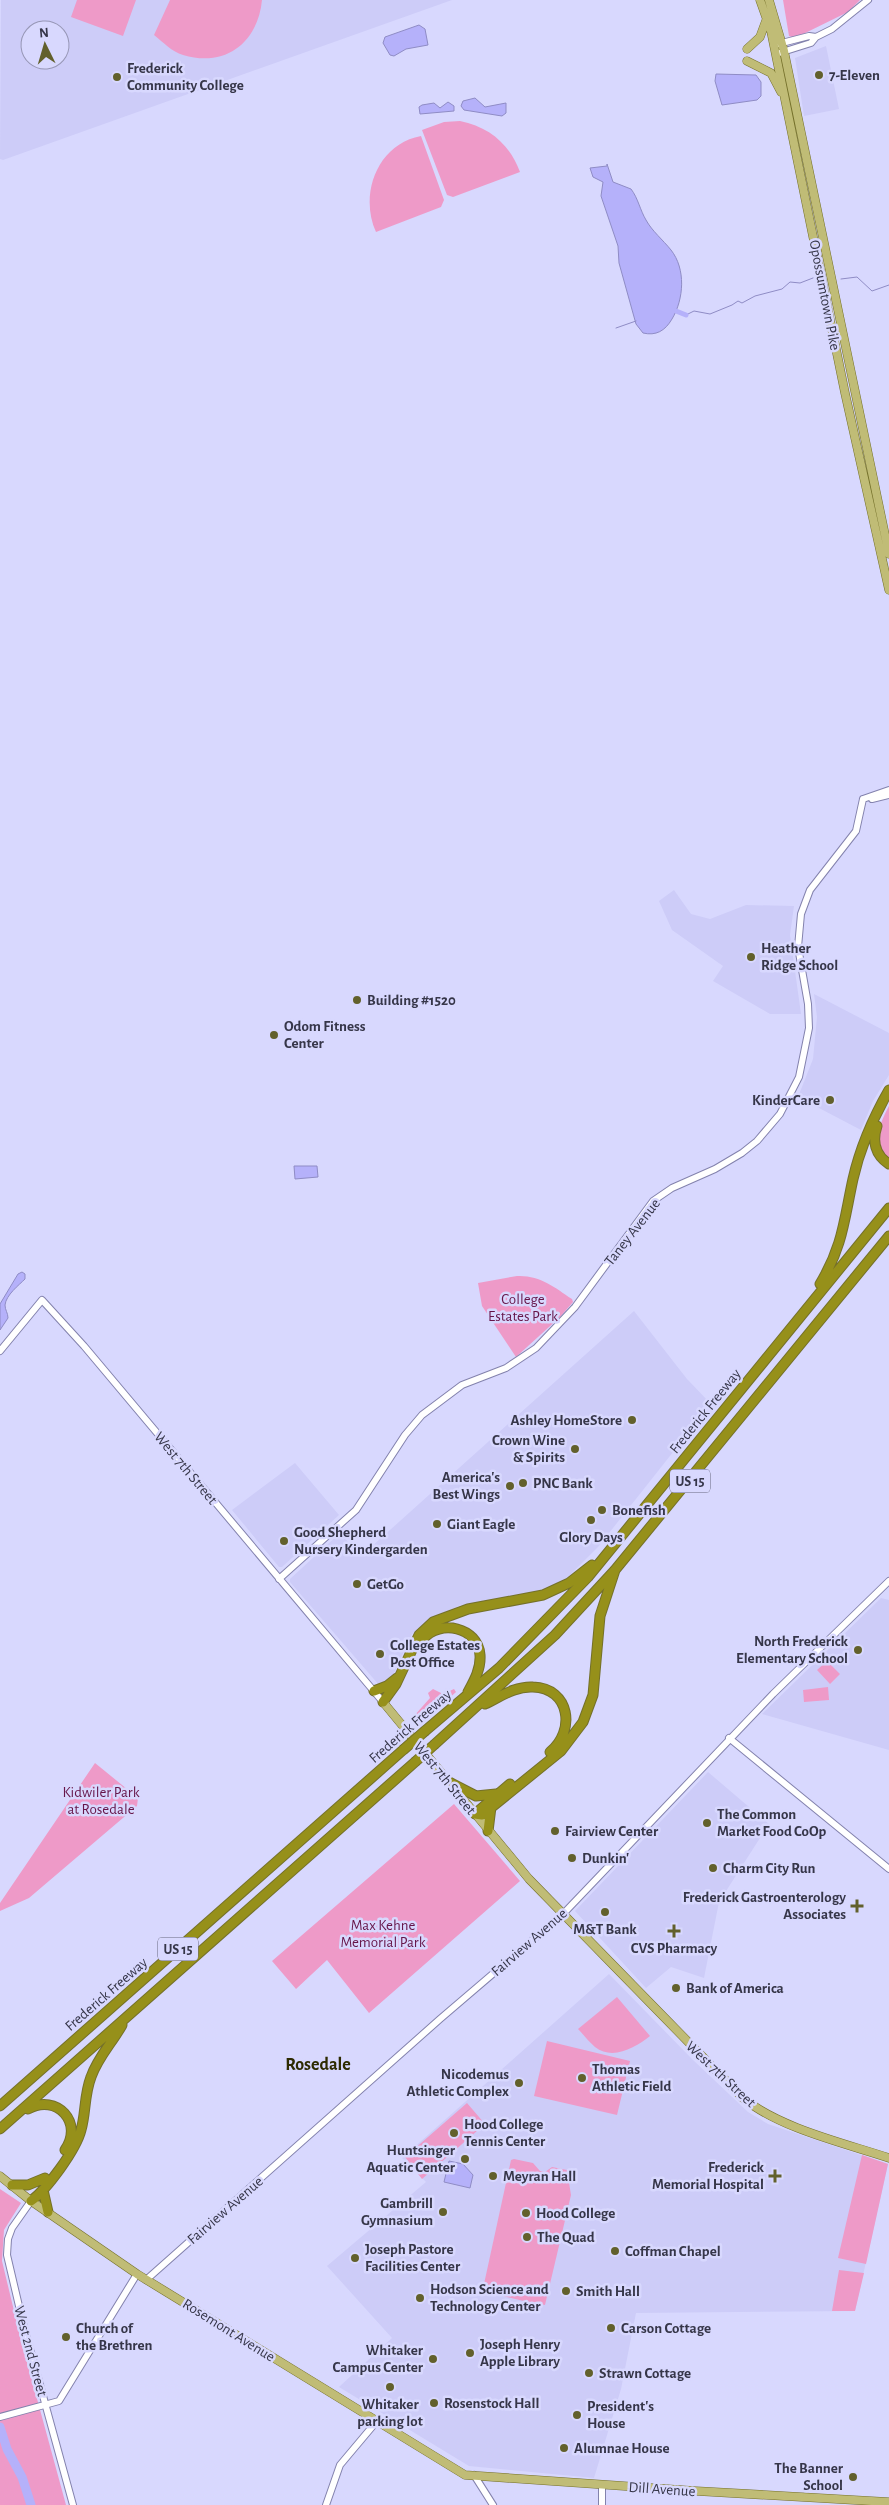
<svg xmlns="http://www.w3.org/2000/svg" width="889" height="2505" viewBox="0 0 889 2505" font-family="'Alegreya Sans',sans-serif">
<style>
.built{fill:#cdccf8;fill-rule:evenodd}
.green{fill:#ee9ac8}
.water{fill:#b5b1fa;stroke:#8f8cc5}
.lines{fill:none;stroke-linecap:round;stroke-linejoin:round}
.stream{stroke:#8f8cc5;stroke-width:1}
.canal{stroke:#b5b1fa;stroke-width:5}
.river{stroke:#b5b1fa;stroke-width:9}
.minor-casing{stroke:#8382ad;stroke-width:8}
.major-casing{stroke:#74702a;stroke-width:9}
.highway-casing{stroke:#74702a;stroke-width:11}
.minor{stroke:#fff;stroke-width:6}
.major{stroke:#c0bc76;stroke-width:8}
.highway{stroke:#96901a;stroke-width:9}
.highway-bridge-casing{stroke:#74702a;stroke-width:11;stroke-linecap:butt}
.highway-bridge{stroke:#96901a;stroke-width:9}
.poi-dot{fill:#62602c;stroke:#d8d8fe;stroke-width:2}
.labels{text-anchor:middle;stroke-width:5;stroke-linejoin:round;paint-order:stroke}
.shield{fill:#d8d8fe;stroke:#67677f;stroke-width:1}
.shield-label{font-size:14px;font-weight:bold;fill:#363649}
.poi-label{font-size:15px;font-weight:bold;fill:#363649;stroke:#d8d8fe;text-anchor:start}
.street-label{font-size:15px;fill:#363649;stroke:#d8d8fe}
.park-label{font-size:15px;fill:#661549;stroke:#d8d8fe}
.quarter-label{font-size:18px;font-weight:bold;fill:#2e2b01;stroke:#d8d8fe}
</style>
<rect width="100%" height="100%" fill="#d8d8fe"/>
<path class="built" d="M1,0h451l-449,160 -3,-1zM30,30h30v30h-30z
M826,46l13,63 -35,7 -9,-58z
M674,890l17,24 19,5 36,-14 48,1 -4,29 11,79h-31l-57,-33 10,-15 -51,-36 -13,-29z
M814,994l75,39v42l-16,26 -12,29 -63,-33 15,-38 4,-42z
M634,1311l53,68 24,25 -113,143 -34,34 -36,15 -67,9 -28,12 -21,17 -21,46 -12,5 -89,-103v-3l50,-46 21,23z
M295,1463l44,52 -57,52h-3l-47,-57z
M881,1598l8,2v150l-127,-36z
M708,1772l61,52 -50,78 -15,76 -33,-11 -25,21 -71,-77z
M609,1974l83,85 56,53 20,12 120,40 -33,147 -219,2 -15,76 -27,89 -125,-12 -130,-79 53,-49 -65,-72 99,-84 -24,-24z"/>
<path class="green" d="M77,0h59l-13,36 -52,-19z
M170,0h92c-4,42 -36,68 -79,55 -11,-3 -20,-13 -29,-20z
M783,0h77l-12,12 -53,26 -6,-2z
M460,121c30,6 50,24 60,51l-67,25 -6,-2 -25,-65 22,-8z
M421,136l23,64 -3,7 -65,25c-17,-37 1,-88 45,-96z
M889,1106v56c-18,-18 -11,-35 0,-56z
M517,1276c23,-1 37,11 55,23l1,3 -13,15 -44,40 -34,-51 -4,-23z
M827,1661l13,13 -10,10 -13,-14z
M828,1687l1,13 -25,2 -1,-12z
M433,1689l10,5 11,-5 2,3 -33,30 -7,3 -2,-9 16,-18 -2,-5z
M95,1763l43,35 -1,8 -108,92 -29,13v-8z
M454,1804l66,77 -151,132 -42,-53 -31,29 -24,-28z
M617,1997l33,39c-14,11 -37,25 -55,11 -6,-5 -11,-12 -17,-18z
M547,2041l83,20 -13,54 -83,-19z
M467,2103l18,21 -63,55 -17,-22z
M862,2155l26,9 -22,100 -28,-6z
M514,2159l19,4 7,8 5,1 7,-5 15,3 4,25 -26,110c-14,-3 -55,-8 -61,-21l27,-124z
M0,2189l21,14 -17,27 -2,31 19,79 45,165h-66z
M839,2270l25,3 -9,38h-23z"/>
<path class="water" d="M419,25l6,4 3,16 -22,4 -12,7 -4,-1 -7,-12 2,-6z
M716,74l40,1 5,7v14l-4,4 -35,5 -7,-24z
M475,98l10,9 21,-4v10l-4,3 -38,-6 -3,-4 2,-5z
M448,102l6,4v5l-34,3 -1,-7 3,-2 12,-2 6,5z
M607,164l6,18 18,7c7,9 9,21 15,31 6,11 17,20 25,30 15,19 13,49 1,69 -7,12 -16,17 -29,14l-7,-9 -17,-61 -1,-17 -17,-50 2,-14 -10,-5 -3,-9 17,-2z
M294,1166h23l1,11 -23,2z
M22,1272l3,2v5c-6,6 -19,16 -20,26 0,5 3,8 3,13l-8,12v-26l18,-30z
M449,2161l14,3 10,11 -3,13 -26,-6z"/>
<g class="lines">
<path class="stream" d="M841,279l16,-2 15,14 17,-6
M686,315l8,-4 16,3 22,-9 6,-4 4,2 13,-7 27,-7 8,-7 10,1 13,-5
M616,328l20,-7"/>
<path class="canal" d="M676,311l10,4"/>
<path class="river" d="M0,2427l7,22 15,28 9,28"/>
<defs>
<path id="minor" d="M778,44l31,-8 7,1
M776,54l35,-11 5,-6 16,-8 36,-29
M863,799l26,-9
M872,799l17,-4
M0,1351l42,-51 42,46 299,356
M279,1579l77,-69 49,-75 17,-20 40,-30 44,-17 30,-20 39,-41 78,-106 19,-13 43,-19 27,-16 15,-12 23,-27 19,-37 10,-49 -1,-24 -10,-57 3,-33 9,-24 46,-59 7,-32
M729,1738l160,131
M31,2201l-19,27 -4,11 -1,16 16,68 50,182
M146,2280l294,-261 124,-106 209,-219 116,-113
M0,2417l59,-16 78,-127
M474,2475l19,30
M602,2485v20
M326,2505l14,-40 37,-44"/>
<path id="major" d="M760,0l11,31 74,362 44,197
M769,0l15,51 105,503
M747,49l13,-12 7,-19
M747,61l24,12 10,19
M383,1702l146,177 214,219c36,30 101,45 146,60
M0,2176l31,25 106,73 328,201 231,16 193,11"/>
<path id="highway" d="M877,1126c-5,15 -2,29 12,38
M820,1284c23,-38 24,-64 33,-105 7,-31 20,-61 36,-89
M423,1639c17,-20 55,-12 57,16 1,14 -6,26 -12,37
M374,1691l13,-5 10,-8
M383,1702l13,-18 23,-49 14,-13 35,-13 75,-14 26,-12 23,-18
M485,1704c15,-7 30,-18 48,-17 37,1 43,44 17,65
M425,1731l74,-63 89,-91 301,-369
M435,1744l120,-109 60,-65 274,-334
M449,1782l27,14 20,-2
M475,1814l7,1 79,-64 22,-29 10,-27 7,-79 15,-46
M475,1814l35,-30
M488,1831l3,-24
M0,2106l403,-356
M28,2109c29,-16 56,14 37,41
M0,2129l415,-367
M12,2185h16l17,-7
M43,2190l5,22
M31,2201c16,-12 45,-51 50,-71 5,-17 3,-35 10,-53 7,-20 21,-34 31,-52"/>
</defs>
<use href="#minor" class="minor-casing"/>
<use href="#major" class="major-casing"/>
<use href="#highway" class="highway-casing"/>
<use href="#minor" class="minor"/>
<use href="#major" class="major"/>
<use href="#highway" class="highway"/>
<defs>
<path id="highway-bridge" d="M403,1750l22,-19
M415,1762l20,-18"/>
</defs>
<use href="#highway-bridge" class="highway-bridge-casing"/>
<use href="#highway-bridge" class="highway-bridge"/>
</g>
<g class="poi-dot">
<circle cx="819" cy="75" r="5"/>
<circle cx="117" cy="77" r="5"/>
<circle cx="751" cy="957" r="5"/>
<circle cx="357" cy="1000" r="5"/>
<circle cx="274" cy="1035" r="5"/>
<circle cx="830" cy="1100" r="5"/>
<circle cx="632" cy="1420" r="5"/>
<circle cx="575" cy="1449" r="5"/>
<circle cx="523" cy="1483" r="5"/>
<circle cx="510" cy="1486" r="5"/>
<circle cx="602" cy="1510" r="5"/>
<circle cx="591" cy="1520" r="5"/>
<circle cx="437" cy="1524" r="5"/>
<circle cx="284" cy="1541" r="5"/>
<circle cx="357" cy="1584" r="5"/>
<circle cx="858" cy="1650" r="5"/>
<circle cx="380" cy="1654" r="5"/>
<circle cx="707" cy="1823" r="5"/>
<circle cx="555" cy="1831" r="5"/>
<circle cx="572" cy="1858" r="5"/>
<circle cx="713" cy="1868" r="5"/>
<path d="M854.5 1898.5h5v5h5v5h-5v5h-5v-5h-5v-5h5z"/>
<circle cx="605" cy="1912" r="5"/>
<path d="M671.5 1923.5h5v5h5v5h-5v5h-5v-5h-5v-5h5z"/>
<circle cx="676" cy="1988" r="5"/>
<circle cx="582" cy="2078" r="5"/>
<circle cx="519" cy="2083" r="5"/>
<circle cx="454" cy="2133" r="5"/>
<circle cx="465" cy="2159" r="5"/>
<circle cx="493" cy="2176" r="5"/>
<path d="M772.5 2168.5h5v5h5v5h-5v5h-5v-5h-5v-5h5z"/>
<circle cx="443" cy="2212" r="5"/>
<circle cx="526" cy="2213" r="5"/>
<circle cx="527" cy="2237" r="5"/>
<circle cx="615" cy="2251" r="5"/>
<circle cx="355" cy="2258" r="5"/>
<circle cx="566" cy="2291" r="5"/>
<circle cx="420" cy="2298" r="5"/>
<circle cx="611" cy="2328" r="5"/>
<circle cx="66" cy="2337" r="5"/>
<circle cx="470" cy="2353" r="5"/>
<circle cx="433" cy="2359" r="5"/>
<circle cx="589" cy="2373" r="5"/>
<circle cx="390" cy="2387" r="5"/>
<circle cx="434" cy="2403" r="5"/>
<circle cx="577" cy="2415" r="5"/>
<circle cx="564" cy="2448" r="5"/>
<circle cx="853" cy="2477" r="5"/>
</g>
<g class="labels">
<g class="shield">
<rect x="670" y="1469.5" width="40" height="23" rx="4"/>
<rect x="158" y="1937.5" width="40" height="23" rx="4"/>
</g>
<g class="shield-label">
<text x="690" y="1486">US 15</text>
<text x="178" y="1954">US 15</text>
</g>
<g class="poi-label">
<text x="127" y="73">Frederick<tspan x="127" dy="17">Community College</tspan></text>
<text x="829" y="80">7-Eleven</text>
<text x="761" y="953">Heather<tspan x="761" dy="17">Ridge School</tspan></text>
<text x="367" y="1005">Building #1520</text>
<text x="284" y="1031">Odom Fitness<tspan x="284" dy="17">Center</tspan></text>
<text x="820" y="1105" text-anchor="end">KinderCare</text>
<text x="622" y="1425" text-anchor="end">Ashley HomeStore</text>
<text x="565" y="1445" text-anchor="end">Crown Wine<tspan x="565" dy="17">&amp; Spirits</tspan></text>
<text x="500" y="1482" text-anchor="end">America's<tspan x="500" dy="17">Best Wings</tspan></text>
<text x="533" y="1488">PNC Bank</text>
<text x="612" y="1515">Bonefish</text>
<text x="447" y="1529">Giant Eagle</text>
<text x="294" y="1537">Good Shepherd<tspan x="294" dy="17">Nursery Kindergarden</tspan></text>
<text x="591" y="1542" text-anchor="middle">Glory Days</text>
<text x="367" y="1589">GetGo</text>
<text x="848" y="1646" text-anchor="end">North Frederick<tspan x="848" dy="17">Elementary School</tspan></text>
<text x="390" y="1650">College Estates<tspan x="390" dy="17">Post Office</tspan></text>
<text x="717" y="1819">The Common<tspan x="717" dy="17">Market Food CoOp</tspan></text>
<text x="565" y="1836">Fairview Center</text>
<text x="582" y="1863">Dunkin'</text>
<text x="723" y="1873">Charm City Run</text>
<text x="846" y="1902" text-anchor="end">Frederick Gastroenterology<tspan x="846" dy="17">Associates</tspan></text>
<text x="605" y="1934" text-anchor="middle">M&amp;T Bank</text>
<text x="674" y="1953" text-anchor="middle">CVS Pharmacy</text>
<text x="686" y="1993">Bank of America</text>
<text x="592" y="2074">Thomas<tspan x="592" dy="17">Athletic Field</tspan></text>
<text x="509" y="2079" text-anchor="end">Nicodemus<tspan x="509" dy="17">Athletic Complex</tspan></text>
<text x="464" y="2129">Hood College<tspan x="464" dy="17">Tennis Center</tspan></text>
<text x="455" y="2155" text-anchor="end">Huntsinger<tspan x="455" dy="17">Aquatic Center</tspan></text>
<text x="764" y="2172" text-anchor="end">Frederick<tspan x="764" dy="17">Memorial Hospital</tspan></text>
<text x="503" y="2181">Meyran Hall</text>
<text x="433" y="2208" text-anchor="end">Gambrill<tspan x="433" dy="17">Gymnasium</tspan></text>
<text x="536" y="2218">Hood College</text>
<text x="537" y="2242">The Quad</text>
<text x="365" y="2254">Joseph Pastore<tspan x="365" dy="17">Facilities Center</tspan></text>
<text x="625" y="2256">Coffman Chapel</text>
<text x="430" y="2294">Hodson Science and<tspan x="430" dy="17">Technology Center</tspan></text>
<text x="576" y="2296">Smith Hall</text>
<text x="76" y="2333">Church of<tspan x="76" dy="17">the Brethren</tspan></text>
<text x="621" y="2333">Carson Cottage</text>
<text x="480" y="2349">Joseph Henry<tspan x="480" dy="17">Apple Library</tspan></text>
<text x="423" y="2355" text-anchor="end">Whitaker<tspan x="423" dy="17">Campus Center</tspan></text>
<text x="599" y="2378">Strawn Cottage</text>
<text x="444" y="2408">Rosenstock Hall</text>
<text x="390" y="2409" text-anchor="middle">Whitaker<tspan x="390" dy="17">parking lot</tspan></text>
<text x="587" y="2411">President's<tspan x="587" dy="17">House</tspan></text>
<text x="574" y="2453">Alumnae House</text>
<text x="843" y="2473" text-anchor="end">The Banner<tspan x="843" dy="17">School</tspan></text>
</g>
<g class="street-label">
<text transform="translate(825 295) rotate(79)" y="5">Opossumtown Pike</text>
<text transform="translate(632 1232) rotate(-52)" y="5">Taney Avenue</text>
<text transform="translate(705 1411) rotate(-51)" y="5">Frederick Freeway</text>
<text transform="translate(186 1468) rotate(50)" y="5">West 7th Street</text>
<text transform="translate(410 1726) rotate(-41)" y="5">Frederick Freeway</text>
<text transform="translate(445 1778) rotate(51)" y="5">West 7th Street</text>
<text transform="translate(529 1942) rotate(-41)" y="5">Fairview Avenue</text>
<text transform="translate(106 1994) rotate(-41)" y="5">Frederick Freeway</text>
<text transform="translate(721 2074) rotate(43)" y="5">West 7th Street</text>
<text transform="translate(225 2210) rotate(-41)" y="5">Fairview Avenue</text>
<text transform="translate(229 2330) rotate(32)" y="5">Rosemont Avenue</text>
<text transform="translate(31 2351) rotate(75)" y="5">West 2nd Street</text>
<text transform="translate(662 2489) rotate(4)" y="5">Dill Avenue</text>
</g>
<g class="park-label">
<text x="523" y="1304">College<tspan x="523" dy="17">Estates Park</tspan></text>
<text x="101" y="1797">Kidwiler Park<tspan x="101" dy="17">at Rosedale</tspan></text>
<text x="383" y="1930">Max Kehne<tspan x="383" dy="17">Memorial Park</tspan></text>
</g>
<g class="quarter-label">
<text x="318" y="2070">Rosedale</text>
</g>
</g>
<g transform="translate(45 45) rotate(355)"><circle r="24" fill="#d8d8fe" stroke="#9797b6"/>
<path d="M0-4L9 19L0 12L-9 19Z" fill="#62602c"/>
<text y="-8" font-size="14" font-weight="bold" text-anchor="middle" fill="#363649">N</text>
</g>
</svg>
